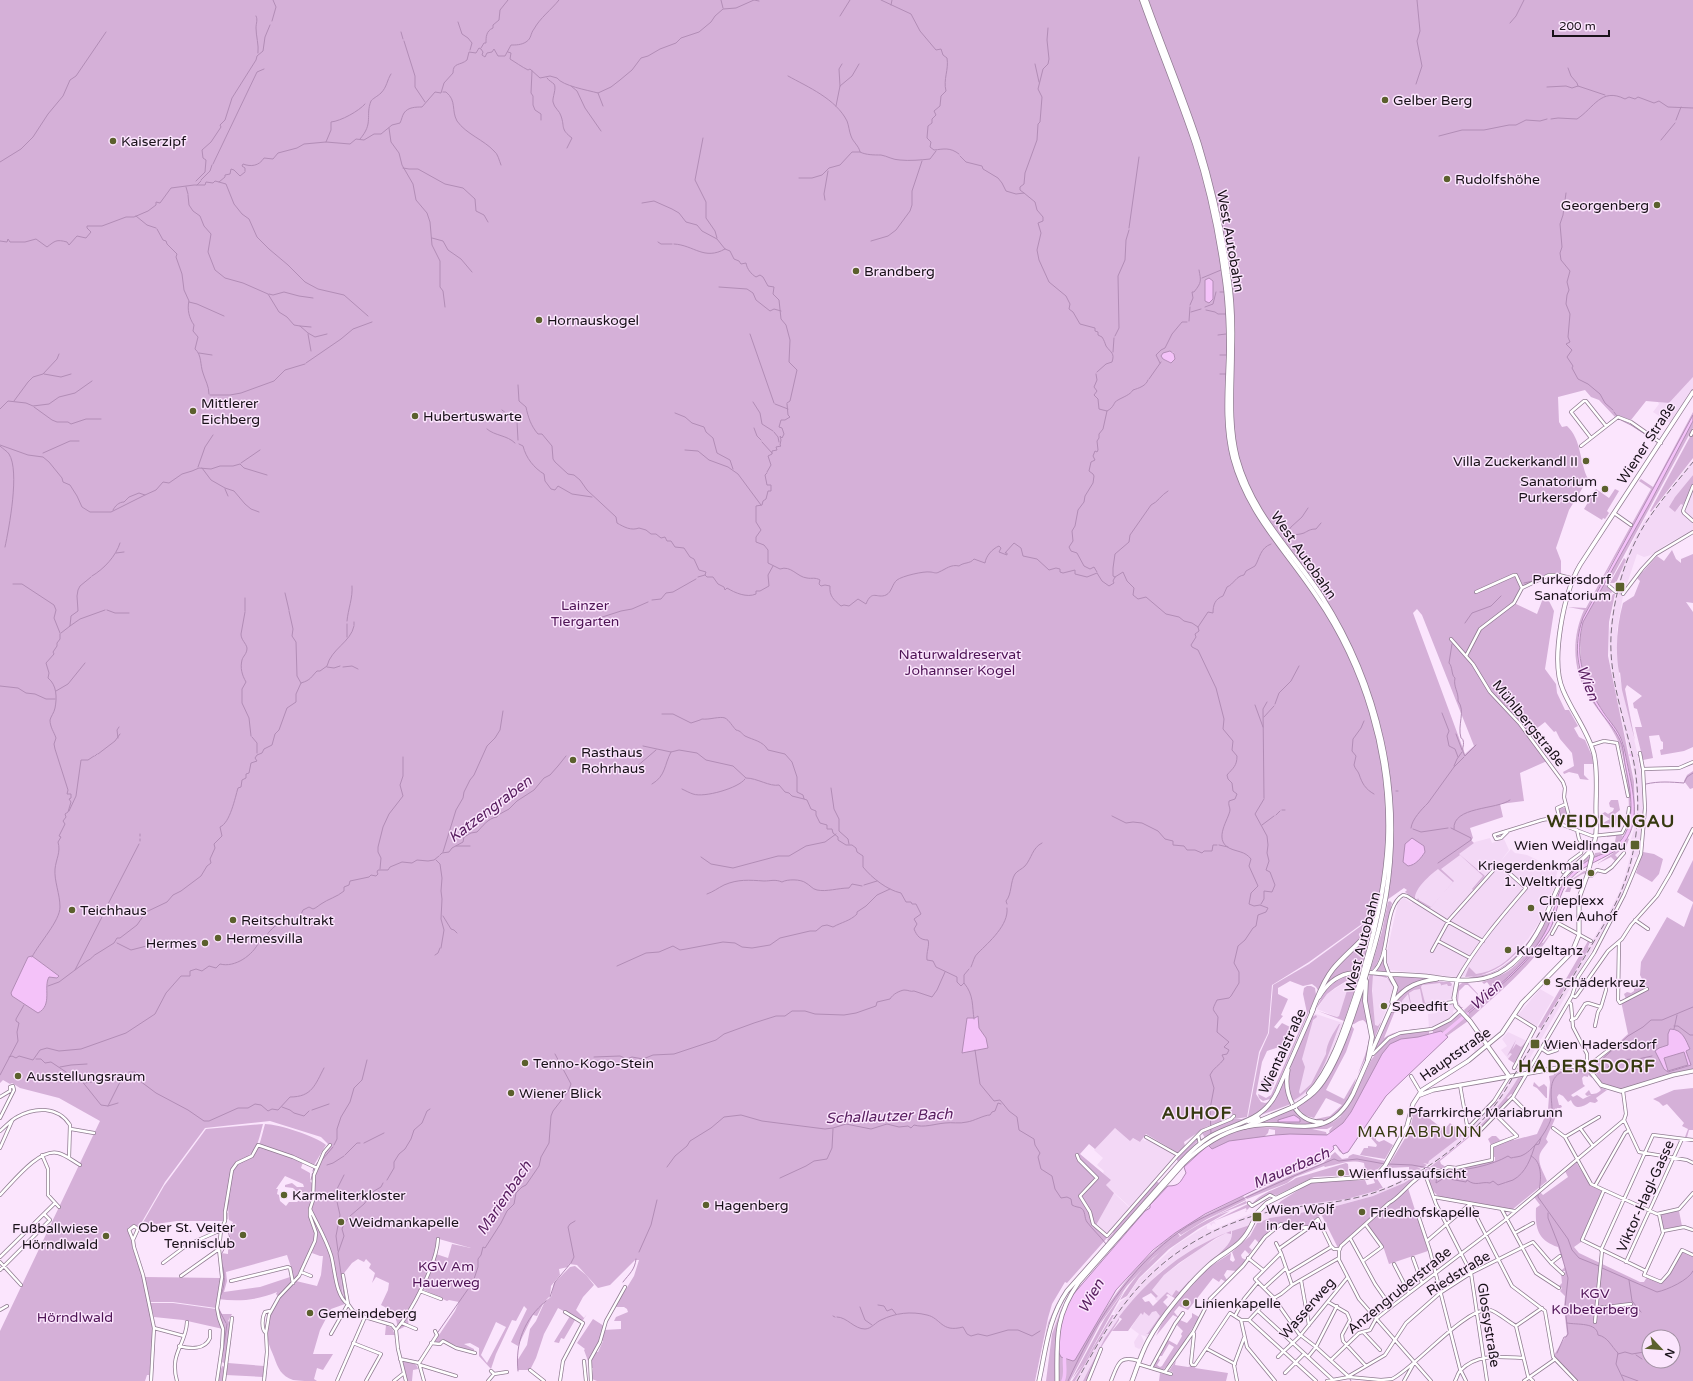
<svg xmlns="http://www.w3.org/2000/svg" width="1693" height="1381" viewBox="0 0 1693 1381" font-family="'Varela Round',sans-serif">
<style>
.built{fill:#f3d8f6}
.green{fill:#d5b0d8;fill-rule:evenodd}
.water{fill:#f4c2f9;stroke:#b28db6;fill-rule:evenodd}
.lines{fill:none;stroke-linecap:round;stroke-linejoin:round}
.stream{stroke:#b28db6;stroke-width:1}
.canal{stroke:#f4c2f9;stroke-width:2}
.river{stroke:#f4c2f9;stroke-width:3.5}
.minor-tunnel{stroke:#d9c5db;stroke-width:2.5;stroke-dasharray:2.5 1;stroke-linecap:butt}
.minor-casing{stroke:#907c91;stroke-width:4}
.major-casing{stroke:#907c91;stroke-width:5}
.highway-casing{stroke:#907c91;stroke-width:5.5}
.minor{stroke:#fff;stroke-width:2.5}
.major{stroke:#fff;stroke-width:3.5}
.highway{stroke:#fff;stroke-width:4}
.rail{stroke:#7d6f7e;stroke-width:1;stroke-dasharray:6 3;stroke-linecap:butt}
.major-bridge-casing{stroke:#907c91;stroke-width:5;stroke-linecap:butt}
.highway-bridge-casing{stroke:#907c91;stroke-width:5.5;stroke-linecap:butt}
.major-bridge{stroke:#fff;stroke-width:3.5}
.highway-bridge{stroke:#fff;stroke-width:4}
.poi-dot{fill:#5b602d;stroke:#fbe5fd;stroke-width:1.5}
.labels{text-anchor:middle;stroke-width:3;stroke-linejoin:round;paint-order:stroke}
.poi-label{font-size:14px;fill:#191119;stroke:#fbe5fd;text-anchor:start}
.street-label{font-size:14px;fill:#191119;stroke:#fbe5fd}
.park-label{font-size:14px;fill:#4e1355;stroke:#fbe5fd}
.water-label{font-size:15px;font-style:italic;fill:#5a2061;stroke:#fbe5fd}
.quarter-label{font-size:16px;letter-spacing:1px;fill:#363910;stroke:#fbe5fd}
.district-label{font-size:18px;font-weight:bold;letter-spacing:1px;fill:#363910;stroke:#fbe5fd}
</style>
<rect width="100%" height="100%" fill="#fbe5fd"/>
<path class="built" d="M1693,377v13l-23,33 -17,-11 6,-8 -1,-2 11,1z
M1692,461h1v14l-20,25 2,12 7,-8 1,1 10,-20v45l-26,14 -16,11 -7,2 -7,-3 -14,42 -6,34 1,39 19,83 7,44v16l-6,46 -4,-1 -7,26 -11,25 -73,128 -21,35 -7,1 93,-158 10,-19 7,-19 7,-27 -1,-10 5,-17 1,-19 -3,-31 -20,-87 -4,-24 -1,-28 2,-14 9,-42 10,-30 15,-28h2z
M1490,838l2,5 12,-4 5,11 -9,12 11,-13 4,4 12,2 31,15 -2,6 3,4 -10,17 -9,24 -12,18 -22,24 -10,6 -15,6 -26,2 -65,-7 -3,-8v-11l11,-49 6,-4 8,5 2,-5 -9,-6 70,-50z
M1373,975l15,4 4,4 1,6 -5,16 -8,20 -2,1 -3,-1 -3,-26z
M1352,978l-13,38 -2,1 -20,-8 10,-15z
M1430,983h20l3,3 -1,13 -53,9 -2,-2 2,-4 17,-16z
M1540,989l14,8 -17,29 -19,-11z
M1453,1004l2,5 -2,2 1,4 -15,10 -10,3 -1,-14 9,-1 -1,-6z
M1316,1014l27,9 -12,30 -14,28 -9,11 -15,11 -5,-14 1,-18 23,-56z
M1508,1032l19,9 -13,22 -5,-3 -8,-10 6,-4 -5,-7z
M1477,1035l6,10 -8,7 -5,-10z
M1519,1077l-20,29 -16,18 -20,18 -29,22h-6l1,-3 48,-38 13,-15 21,-30z
M1115,1128l15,12 2,-2 8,4 3,-3 2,2 4,-2 27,16 -46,52 -24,-22 5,-5 -8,-7 1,-2 -7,-6 6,-7 -9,-8z
M1421,1169h5l-22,14 -31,13 -44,12 -59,10 -20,7 -28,30 -17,11 -16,19 -2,-1 -8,8 -7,4 -5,-4 -8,10 -4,-3 3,-4 -6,-5 12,-15 34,-25 28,-17 -39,21 -26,17 -23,23 -27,36 -28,51h-8l25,-44 15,-23 -1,-3 6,-9 7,-5 12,-18 37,-34 33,-21 5,-3 2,4 -2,-2 -2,1v2l-2,-2 -3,1v4l5,1 43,-18 107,-17 28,-9z
M1114,1193l16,15 -23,26 -11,-9z
M1155,1311l5,3v4l-13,20 -2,-2 -4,-1 3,6 -3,7 -2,1 -4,-2 -1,-5 5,-8 -8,-6 10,-15z"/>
<path class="green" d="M0,0h1693v377l-24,26 -23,-2 -15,19 -14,-5 -2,2 -16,-17 -8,-3 -6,-7 -27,7 1,25 3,5 5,-1c15,14 12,35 21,53l-19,31 -13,38 5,13v13l-16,1 -9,7 -15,6 -6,13 1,3 21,10 8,-21 9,18 -9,58 11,15 1,9 8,17h4l9,16 -4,2 5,9 6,3 7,16 1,8h-9v11l5,5 -9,-1 -2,-5 -9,-2 -5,2 -1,-2 11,-6 -2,-13 -12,-14 -4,-8 -2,1 -9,-10 -18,14 20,25 -27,12 4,28 -24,3 3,13 -33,11 3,10 -2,2 3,3 -15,11 26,22 -12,14 -1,-1 11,-13 -23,-21 -19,14 13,12 -24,27 -13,-8 1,-2 1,2 12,7 22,-25 -15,-13c-8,6 -24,20 -23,30l-10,-7 2,-2 -3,-2 -27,19 -3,13 -7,11 -25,27 -23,34 -3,-5 -4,-3 -9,2 -13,-5 -12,7v6l10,5 -7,16 2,1 -9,11 3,2 5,-6 8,4 -8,19 -15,5 -5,11 -6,32 5,8 4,1 5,-1c-17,20 -44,22 -65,36l-3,-5 2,-3 28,-11h10l6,-2 12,-64 9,-20 4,-48 36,-21 56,-41 1,-2 -57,41 -37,23 -4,48 -9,19 -12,65 -12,2 1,-4 -9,-2 -2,7 -19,7 -22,15 1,4 -7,7 -32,-19 -6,8 -7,-4 -3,3 -15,-13 -20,21 -6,-5 -9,10 31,26 -5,5 8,8 -19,34 7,4 5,7 -40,45 -2,-1 -13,22 -4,14 -13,63h-438l-5,-2 1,-11h13h-14l-1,-7 4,-9h3l5,-11 -2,-1 3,-10 17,-1v-8h-7l2,-4 12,-5 -1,-3 -3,-2h-9l19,-31 5,-16h-4l-25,25 -12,3 -21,-23 -8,-1 -1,3 -9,2 1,6 -9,11 -1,10 -6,6 -7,14 -4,-1 -15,31 -7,-4 16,-33 -3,-3 -8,15 -4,-1 -16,34 -5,15 -12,-13v-8l-9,-5 -6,1 10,5v2l-13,-3 -19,-9 -3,5 -4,-3 20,-30 4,-9 -10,-2 -2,1 -25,-12 -12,24 2,3 -3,2 -1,7 -8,4 -3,-2c1,-11 -8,-18 -16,-22l7,-15 1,-7 -13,-6 -4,6 3,-10 -6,-5 2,-4 -5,-5 -2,3 -6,-3 -6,4 -11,14 2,19 2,8 -14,5 -11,21 -7,24h20l-10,16 -6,-2 -3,11 3,2c-7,0 -18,0 -24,-1 -12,-4 -15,-12 -19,-23 -2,-5 -5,-11 -6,-17 -6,-22 12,-45 28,-59l21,5 4,-11 2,-19h-3l-8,-3 3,-11 -17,32 -5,7 -2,-14 -4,-12 -61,17 1,9 -3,11 36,-5 30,-10 1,5 -13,14 -2,-2 1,-2c-19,8 -38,10 -59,7l-2,9 -43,-6h-23l-4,-12 -1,-13 76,1v-25l7,1c0,-11 4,-16 1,-28h2l2,-4 -4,-2c-2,-10 0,-47 8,-55 4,-4 12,-5 16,-9 7,-8 9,-22 12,-32 13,0 51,12 61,21l-12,20 -11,-3 -2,6 9,5v8l2,2v4l2,-11 15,-31 -8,-8 -51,-16 -65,7 -40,54 -26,45 -6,-2 -5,3v3l14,41 11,55 -4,54v-6h-2l-2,6h-145v-50l100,-210 -41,-23 -39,-10 -8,-5 -2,1 -7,-4 -3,3zM1169,352h4l2,6 -4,5 -8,-4zM1417,609l5,6 52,131 -9,8 -52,-141zM285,1176l18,8 1,3h-7l-5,-4 -7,2v2l8,1 3,3 6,1 2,4 -7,6h-8l-3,4 -6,-5 -1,-6 -2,-1 1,-5h-2zM439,1239l32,9 -19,-4 -4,14 -12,-4zM496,1322l10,5 -19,36 -6,-8z
M1693,412v3l-25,48 -66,118 -1,-1 50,-91 -12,-8 2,-2 12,8z
M1693,421v7l-4,7 -81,150 -3,-2 1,-3 45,-79z
M1691,435l2,1v22l-42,54 -1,-1z
M1693,475v10l-10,20 -2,-1 -6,8 -6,-5 6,-10z
M1596,489l13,9 6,-9 4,2 -12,20 2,2 -4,6 -2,-1 -1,2 -18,-11z
M1672,550l4,9 5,4v-4l12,-5v49l-7,-1 7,10v135l-9,4 -23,4 -1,-5 3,-1v-7l-2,-1 -2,-6 -10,1 4,22 -10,2 -8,-33h7l-5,-18 -3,-1 -1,-5 9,-7 -15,-11 -2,4 10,52 -13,-51 -2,-18 -1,1c-4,-24 -2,-48 4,-70l11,-7 6,-15 -3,-3 20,-22 7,5z
M1624,558l2,2 -10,23h-6z
M1600,582h2c-12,23 -27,44 -25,71 2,42 29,56 44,89 4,11 15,73 7,80 3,-20 -2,-62 -10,-81 -7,-16 -18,-28 -27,-41 -19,-28 -20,-61 -7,-90l-16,-3 18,1z
M1604,584l6,3 2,5 -6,7 4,1 3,-6h2l-6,28 -1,34 26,126 1,36 -1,1 -3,-39 -8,-38 -4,-8 -27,-39 -10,-23 -1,-11 -1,-21 3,-18z
M1693,771v17l-3,1 -6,-8 3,-6z
M1611,800h7l2,10 -5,4 2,4 -1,7 -7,4 -6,-1v-5l7,-4 -6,-4 -4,3v3h-2v-5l7,-4 3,2 5,-3 1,-3 -4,-1 -1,-4z
M1560,807l5,1 3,8 -4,2 -2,4 -3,-12z
M1620,834l3,2c-5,11 -18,18 -29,21l1,-4 7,-1 13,-10 1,-6 -9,1v-2z
M1627,838l2,1 -4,11 -3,-1 -7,6 3,3 -3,3 -4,-4 -14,7 15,-10z
M1643,852l11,2 9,5 -4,15 -7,8 -16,-9z
M1588,857h2l-1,3 -19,15v-3z
M1693,860v42l-16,-10z
M1584,871h3l-1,2c-13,4 -13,10 -16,19h-5l7,-13z
M1390,901l2,2c-3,13 -9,64 -22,68l12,-40 6,-29z
M1693,903v167l-13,1 -57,19 -21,-6 -10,-17 36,-33 -7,-33 5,-2 -2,-5 3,-2 4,1 3,-2v-7l10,-1 -4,-8 1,-13 26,-45 17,10z
M1543,917c-11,32 -42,61 -77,62 5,-3 16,-3 24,-6 24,-9 42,-34 53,-56z
M1547,919l7,3 -12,21h1l11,-15c-19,36 -54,63 -84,91l-6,-9 26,-24 -3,-4 -3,2 -2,-2c7,-3 16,-5 23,-9 18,-10 33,-36 42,-54z
M1371,930l2,1 -12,39c-16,1 -27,6 -38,18 13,-24 34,-36 48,-58z
M1588,941l2,1 -2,5 1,1 -48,80 -3,-1z
M1519,948l1,1c-14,16 -32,28 -55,28l4,-10 7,7c18,-2 32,-13 43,-26z
M1384,953l-1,9 4,10 -11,-1z
M1361,972l-17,49 -26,-10 19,6 2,-1 12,-38 -16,10 -8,6 -11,15c12,-26 17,-31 45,-37z
M1370,973l15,2 8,9 -1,1 -5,-7 -14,-3 -1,16 3,34 3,1 3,-4 -8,20 -7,-52z
M1393,975l37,3c-16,5 -26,9 -36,22l3,-14z
M1431,981l19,1 2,2 -1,2h-3l-1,-2 -5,1v1l-2,-3 -18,2 -1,2 4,16 17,-2 -19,3 -3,-15 -6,1 -5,3 2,11 1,1 -1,2 -3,-13 -6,7 -3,7 -5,-2c2,-16 25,-22 37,-25z
M1462,983h6l10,11v1l-10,-10h-3l-6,6 -1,11 3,5h2l-2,2 -4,-8 1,-15z
M1307,986h4l4,2 1,7 -43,100 -3,4 -7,2 -4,-3 -1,-4 8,4 5,-3 36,-82 -4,-19 1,-6z
M1363,992l8,50 -2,9 -11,23c4,-13 20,-43 5,-54l-4,1 -5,3h-3z
M1395,1011l-11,27c12,-8 24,-8 37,-9l-9,4 17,-2v3l4,-1v-3l15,-8 12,-8 8,7 -21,15 1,1 -62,59 -38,56 -5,2 -4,-3 -10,-20 4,-5 -6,3h-15l14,3 1,3 2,-1 6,11 -2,2 1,2 -13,13 -30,11 -16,-38v-5l-6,-1 -1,4 -4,4 8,-1 15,39 -43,20 -29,-47 -10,66 -10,6 48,-24 3,4 -39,19 -26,16 -4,-3 12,-8 -12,7 -27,-23v-3l18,-19c12,0 12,-4 18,-13l-2,-6 27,-24 19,-9 20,-7 65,1 18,-6 7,-5 11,-15 20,-42 15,-19 -1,-1 -14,15 19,-41z
M1316,1015l1,2 -4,3 -11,39 3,8 -6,25 1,2 11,-10 15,-30c0,-10 8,-22 13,-30h1c-12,29 -18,61 -47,77 -14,-26 9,-60 19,-84z
M1351,1025l3,4 -8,23 -20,38 18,9 12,-21c-4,18 -16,40 -36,44l-4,-3 14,-3 12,-11 -16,-7 -12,20 -8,-2 -10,-9 8,-5z
M1516,1040l-4,10 4,-6 5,3 6,-6 -13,22 -6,-4 4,-5 -2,-1 -3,3z
M1583,1068l8,4 1,6 -4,-3v2l-4,-1 -2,2 1,6 2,2 -14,9 2,2 4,-2 6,4 8,-4 -4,1 -2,-2 4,-4 2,4c5,0 7,-1 10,-4l-2,-3 8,3 -11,8 2,3 -3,2 -5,-1c-7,5 -15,9 -19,-2l-3,2 -5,-6 -4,-2 -2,3 2,8h2l1,2 -2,1h-3c0,11 -7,20 -11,31l2,3c-2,3 -4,5 -6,8 -7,10 1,21 5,31l-34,28h-12l-61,-11 -7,-7 -6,-15 2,-2 16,-2 2,-3h9l39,-8v-4h-2l-2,-12 -3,-6 4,-3h4l4,4 11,-3 3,3 23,-6 11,-24 2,-28 -1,-6 5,-1 -1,-3z
M1287,1072l4,32 -33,12 5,-3z
M1523,1077l-10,18 -2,-1 -4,4 2,2 -32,33 -4,1 -33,27 1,3 5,3 -3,2 -13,-2c35,-26 66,-52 88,-89z
M1270,1078l3,1 2,2 -4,9h-3l-8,-4 1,-5z
M1534,1082l5,5 5,-3 3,3v11h-1l-9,-10 -4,-2z
M1693,1088v42h-4l-2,7h-2l3,-8 -6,-3 2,-3 -17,-19 -4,2 -4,-4 -6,-3 21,-9z
M1415,1107l29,23 6,-7 14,11 -35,27 -1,3 -5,-1 4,2 -5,3 -5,-1 4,2 -13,7 -2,-4 3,-2v-3l-22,1 20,-33 4,-10z
M1294,1108l21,16h-59z
M263,1124c-7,26 -6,28 -30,42l-9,55h-47l-28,4 -7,-1 22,-38 42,-57z
M1625,1130v1l-30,52h-1z
M1373,1134l3,2v4l3,2 5,-2 9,5 -8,14 -25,-4 4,-7h4v-2l8,1 1,-2 -6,-7z
M1195,1139h3v2l-20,21 -2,-4z
M1335,1152l7,7 6,-1 1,-2 4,-2 32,7c-8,13 -19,13 -33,14l6,-2 -1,-6 2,6h5l-1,-6 2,2 -1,-6c-15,-4 -23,1 -39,4l-1,-1 -29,11 -8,6 -40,16 -2,-2 44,-21 34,-13z
M1576,1162l15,24 11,5 -21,51 -7,5 5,6 61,29h4l3,-5 13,6 11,-12 12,-19 10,4v125h-116l-24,-24 -5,-32 6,30 13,-21 -3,-26 1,-12 -5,-5 2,-3 -3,-2 3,-3 -1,-10 4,3v-5h-4l4,-4 -7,-20c-20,-7 -23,-18 -22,-39l4,-3 -6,-8 6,-5 3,3 25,-18 -3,-6zM1649,1337h24v24h-24z
M1346,1163l2,1 1,11 -35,2 -37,18 -9,-1 -16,10c11,-14 31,-16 44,-26z
M1426,1169l16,1 -17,2 -24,19 -7,8 -6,3 -50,46 -17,-34c-5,7 -17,16 -28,13 -5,-2 -7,-5 -12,-4l-22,20 -4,-4 -6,8 3,3 -3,4 -4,-4 -4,5 1,3 4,2 -10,11 -9,-1 -3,5 3,5 -1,2 -5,-3 -2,3 -6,-4 -25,32 -9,-4 -5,6 5,6 -6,-3 -17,21 5,-11 -14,22 24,-38 37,-41 23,-15 -1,7 3,2 2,-2 -3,-8 18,-16 7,-13 13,-5 59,-10 44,-12 31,-13z
M1376,1177l7,11 -4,1v1l-32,9 -57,7 -24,5 12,-4v-3l3,-3 27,-17 8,-2 49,-2 2,5 8,-2 -2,-5z
M1156,1181l3,2 -1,2 -50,56 -1,-1 6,-7 1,-4z
M1408,1188l20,63 -39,13 -6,-18 -16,-21z
M1246,1201l1,2 -2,1 -33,13z
M1248,1204l3,2 -6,6 2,-1 -1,-3 -32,13z
M1230,1211l-32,18 -29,20 -30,29 -12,18 -7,4c20,-37 71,-78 110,-89z
M1679,1211l3,15 -19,3 -3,-15z
M1250,1225c-7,15 -18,21 -32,30 7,-7 15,-13 14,-24z
M1231,1231v3l-5,-1 -10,5 -37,25 -15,12 -12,15 6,6 -2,2 -5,-5 -9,5 3,4 4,-1 4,5 14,-14 5,4 4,-6 3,2 10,-11 1,2 -14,16 -8,-5 -2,1 2,2 -5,5 5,5 -19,27 -3,-1h2l12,-17 -4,-5 -4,1 -3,4 -5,-4 -1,3 -2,-2 -13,18h-16l10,-12 -3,-2c29,-39 67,-69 112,-86z
M1177,1232l3,4 -27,22 -26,28 -27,38 -30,57h-12v-27l20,-66 16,-17 21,20 -14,21 -23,43c27,-48 53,-90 99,-123z
M575,1266l11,9 8,10 -11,12 -7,13 8,8 3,-4 -4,6h-3l-22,-12 -14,26 -8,24 -6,12h-12l-1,-9 10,-16 3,-16 6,-8 9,-20 6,-4 3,-14 16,-16z
M1124,1291l-40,72 -12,16 33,-61z
M1059,1298l-11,28 -11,55 11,-58z
M150,1303h23l43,6 2,9 5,11 -40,-9 -29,-3z
M1063,1304l-5,17 -2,13v47h-10l6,-47z
M219,1308l3,6h10l-4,7 2,1 -4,42 -4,-2 2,-32 -6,-21z
M1192,1313l7,4 -24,41 -12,12 -10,-3 5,-9 2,2 -3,5 3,2 2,-1 12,-19 -5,-3 -7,12h-3l9,-16 9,5 5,-9 -1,-2 2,-3 -6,-6 3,-5 7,3 5,-6z
M1112,1315h2l-39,66h-3l12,-18z
M570,1316l5,4 -11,19 -3,-1 -2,5 -5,-1z
M1119,1318v2l-17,26 -15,35h-4l22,-43z
M593,1319l11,7 -5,16 -11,19 -4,-11 1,-1 -8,-6z
M386,1325l6,3 3,7h-10z
M1176,1360l-1,5 13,2 8,-2 -1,3 33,5 -2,8h-67l1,-8 12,3 1,-4 -4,-1z
M403,1361c6,1 14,1 15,8l-5,1 -1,11h-5z
M228,1363l36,3 -1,11 -37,-2z
M222,1366l3,1 -2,14h-6z"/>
<path class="water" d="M1209,278l4,3v18l-4,4 -4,-2v-21z
M1170,351l4,3 1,5 -4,4 -8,-4 -2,-3 2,-3z
M1693,415v6l-42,80 -68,121c-9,36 1,61 21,91 6,9 14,17 18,28 3,8 4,18 6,26 6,29 15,64 -13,84 -17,11 -38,16 -49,34 -9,14 -9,32 -17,46 -21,34 -53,58 -82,84l-1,-1c27,-25 60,-48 78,-80 10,-17 12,-41 22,-55 6,-7 16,-15 23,-19 6,-4 13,-5 20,-9 29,-18 23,-54 17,-82 -2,-8 -2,-17 -4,-24 -4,-12 -13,-22 -20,-31 -21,-29 -32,-61 -19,-96z
M1412,838l12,8 1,6c-4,6 -9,13 -17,14l-5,-4 2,-18z
M32,956l27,20 -2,2 -8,-1c-6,10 4,28 -11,36l-26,-17 -1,-3 17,-36z
M978,1016l1,12 7,10 2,10 -26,5 5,-35h8z
M1670,1029c13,0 16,12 20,20l-4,2 5,14 -23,7 -4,-3 -9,-18 4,-3 9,-3v-11zM1684,1052l4,13 -20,6 -4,-13z
M1441,1031l7,6 -62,59 -38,56 -5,2 -7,-9 -3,1 1,3 -13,13 -31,11 -85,41 -30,19 -22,17 -37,40 -41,70 -2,1 -12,-4 -2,-4 -1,-10 5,-31 8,-15 74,-86 5,-3v-3l18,-19c12,0 12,-4 18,-13l-2,-6 24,-22 4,4 17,-8 46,-6 15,-1 37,1 16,-12 8,-11 31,-58 8,-10 11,-5 17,-2z
M1294,1115l6,4v3h-22v-2z"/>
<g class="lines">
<path class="stream" d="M721,0l2,8
M881,0l30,14 9,17 16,19 5,-1 2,6 4,3c2,12 -4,21 -1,33l-5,5 -1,10 -6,5 2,4 -4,4v4l-4,3 -1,12 4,4 -1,5 4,3c10,-1 16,-3 25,4
M891,5l1,-5
M256,16c2,4 0,7 0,12 0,8 3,17 2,25
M840,16l10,-16
M272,21l4,-14 -3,-7
M458,22l4,12 6,4 4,5 -2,7
M1510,23l6,-7 8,-16
M401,32l2,7
M404,41l11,35v11l10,15
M481,48l3,-5h2c0,-6 0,-12 7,-15v-3l6,-5 1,-10 8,-10
M508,52l3,1 -1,6c5,3 12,8 18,11l2,-1 10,9 10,-2 7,2c6,8 30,12 41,15l13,-6 9,-7 12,-10 9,-12 7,-2 12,-7 16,-6 5,-5 18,-6 12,-10 4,-6 8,-7 13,-1 18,-8 5,1
M1035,64l4,18
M1568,68l3,8 6,7 1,3
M532,71l-1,22 2,3v9l2,5 6,4v6
M788,76c20,11 48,23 59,45 2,5 2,10 4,15 2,6 8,10 9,16 6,3 14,3 21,3 6,1 12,5 19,5 9,1 21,0 30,-1l6,-8
M547,78c2,3 5,4 7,6 3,4 -2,14 -1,18 1,6 7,9 8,14 4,11 -1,13 11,22l-5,10
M1416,84l6,-18 -5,-25 3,-10 -3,-31
M571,86l6,5 8,17 16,23
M840,86l-1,-17 3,-5
M1547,87l19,-1 6,2 6,-2 27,9
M443,92h3c11,9 5,18 11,29 9,13 27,19 37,30 4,3 5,9 7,14
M598,93l5,13
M836,106l4,-20 12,-10 7,-12
M1551,119l7,-1 19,1c17,-11 24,-32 48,-20l4,-2 6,2 3,-2 16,6 5,-2 9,6 25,1
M1676,120l5,-13
M389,128l2,14 8,11 3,12 11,19 3,16 11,13 3,9 2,23 8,16v26l3,4 2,16
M1439,136l23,-6h22l25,-5h7l10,-5 14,1 7,-2
M703,138l-8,42 11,22v16l9,13 2,7
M360,139c14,-16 5,-23 11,-38 1,-2 7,-5 10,-8 6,-6 6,-13 10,-19
M1661,140l14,-17
M326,142l5,-12v-8c10,-1 28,-11 34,-18
M960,156l6,6 16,4 1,3 15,9 4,5 4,8 10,3 8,-1 11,9 2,8 6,7v4l-5,2 3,10 -4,17 2,10 10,22 17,14 4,8 -1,5 4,3 7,12 15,4v3l3,1v3l4,2c2,3 3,6 4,9 5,7 9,7 6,16l-6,2 -9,8
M0,162l21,-13 12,-12 15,-23 15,-18 7,-16 6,-4 30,-44
M213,164l44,-92 7,-3
M403,168l6,1h9l27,15 18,4 12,11 1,12 8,4 4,7
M245,171v-3l-3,-2 1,-2c8,3 16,2 21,-6l9,1 5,-6 19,-5 7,-4 22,-2 24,2 6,-5 8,1 10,-6h7l11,-9 8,-2c2,-4 2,-7 4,-10 4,-6 12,-6 18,-6l13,-15 6,1 3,-10 9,-10c0,-11 7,-7 14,-13l2,-8 7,1 3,-5 2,1 2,3 -1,3 3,2 2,-4 5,-1 2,-3 4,7h7l6,-11c5,0 10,0 15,-3 6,-4 4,-8 8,-13 6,-11 17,-19 25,-29
M799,178h13l10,-3 7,-7 11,-3 12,-13h8
M201,180l9,-9 2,-6
M196,181l9,-9 1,-12 -3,-2 -1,-8 9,-8 10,-15 -1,-2 5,-5 7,-22 24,-38 1,-4 6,-5 2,-14 5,-12
M219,182l7,2 8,20 8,10 7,5 8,18 12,12 19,16 17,17 13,7 26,6 24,21
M197,185l4,-4
M186,187l2,7
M1024,193l-4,-3v-3l4,-3 1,-11 12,-33 1,-16 2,-2 2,-25 -4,-8 5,-20 5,-5 1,-5 -2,-19 1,-12
M1566,193l-3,22 -3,9 2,23 -2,6 1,7 9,11 -3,11 2,8 -2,5 -1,9 4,10 -2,23 2,5 -4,2 6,6 -5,7 6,9 -1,2 6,11 10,5 12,10 5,9 8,7
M188,195l1,10 4,6 7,5 4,10 7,8 -3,18 7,18 10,8 18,5 25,11 11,18 8,5 7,8 6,1 8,7 7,4 12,-3
M825,200l-1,-6 4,-23
M642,203l12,-2 18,8 7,4 7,9 11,3 5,6 15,8 8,10 5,2 4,8 5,2 2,3 5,-1c1,6 5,11 10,14l4,-2 3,2 5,9 6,1 -1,7 6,6 2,19 5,6 4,15 -1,22 8,8 -7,31 -3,2
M136,216l11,9 9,3
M1129,228l10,-71
M157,229l6,11 3,1 1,3 10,10 -1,3 6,17 2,16 5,11c-2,8 0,17 5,24l-1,6 5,6 -3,12c7,6 5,16 8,24 2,7 6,13 6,21
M432,238l11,3 5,9 13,9 11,13
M0,241l7,1 1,-3 2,3h15l11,-3 11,8c8,-6 9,-8 20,-5l2,3 8,-9 9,2 5,-6 -4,-4v-2h15l24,-9h8l14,-6 8,-6v-3l4,1 11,-15 23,-3h11l1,-3 7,1 2,-2 4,1 6,-5v-2l5,-1 1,-5 3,1 6,6 5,-4
M871,241l17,-5 8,-6 14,-19 2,-6v-14l10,-30
M658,242l3,2h11
M674,244c20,1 30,17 51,5
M1202,278l19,-8
M719,287l28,2 6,4 3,7 14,11 4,-2 7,2
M1220,292h4
M269,294l4,1 11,-3 15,4 14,2
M189,302l8,2 27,12
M1190,305l3,-7 -1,-6h2c8,-10 7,-11 5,-22
M1205,307l8,-3 3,-12
M1206,310l9,2 3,2h8
M1191,312l10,-3
M1189,321l1,-14
M300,326l11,1
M308,334l3,17
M750,334l24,69
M1218,335l8,-1
M1115,336l4,-8 -1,-52 7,-16 1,-20 3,-10
M1113,352l1,-14
M199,353l13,2
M1220,355h6
M306,363l35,-24 12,-10 19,-7
M1160,363l-4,-8 5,-5 4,-2 7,-14 10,-12h5
M44,374l17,3 10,-3
M1096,374l1,6 -3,7 3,4 -3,4 4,4 1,10 8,2 -4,18 -4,5v4l-2,3 1,9 -1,2 -2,-1 -2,5 2,4 -4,2 -2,9 4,3 1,2 -1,7 -8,13 -1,6 -6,8 -3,16 -3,5 1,10 -4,6 2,4 6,2 7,13 6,3 4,-2 3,5
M1220,374h6
M1149,379l12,-17
M518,385l1,16 7,6c2,10 5,19 12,27h4l10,12 1,13 2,3 13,12 6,1 6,5 7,10 29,27 1,6c7,4 14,8 22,5l7,2 5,4h5l5,4 4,-1 2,4h4l4,6 9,1 6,9 4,2 5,11 7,2 -1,3 2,2h6l5,7 6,3 1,3 2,-2c8,5 20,10 29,6v-3h4l9,-5 -1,-11 5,-9
M210,395h20l11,-2 33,-12 11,-11 20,-6
M14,401l14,-19 5,-5 10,-3 14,-15 2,-5
M753,402l7,11 2,11 11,7
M775,404l13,5
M34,407l18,13 5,2h11l3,2 15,-5h15
M0,409l8,-8 18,2 7,3 16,-2 10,-7 16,-4 17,-12
M502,410l15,12 1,18
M1107,411c8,-4 6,-9 11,-11 5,-3 12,-5 15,-10 6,-2 13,-4 15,-10
M1614,412l3,4
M675,413l10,4 7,6 12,4 2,5 7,6 4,15 13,7 3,9
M1619,419l12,6 26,17
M1607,424l9,-7
M754,428l3,8 4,4
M487,429c8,7 20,6 28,14
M774,432l4,5 1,5
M1593,435l12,-9
M762,442l10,11
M519,444l4,2c3,12 11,22 21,28l1,7 6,8 4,1 3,-4 14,8 20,3
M0,445l28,10 15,2 6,5 13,16 1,4 7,3 7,11 5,11 8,5h21l34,-17
M0,446c3,3 7,5 9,8 11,17 0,74 -4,93
M685,450l13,1 11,9 19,7 10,7 23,31
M43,453l27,-12h9
M241,463l19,-13
M198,467l7,-20 8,-12
M202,468l9,12 14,8 9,3 11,13 6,5 8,3
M767,472l4,-7 -3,-9 4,-2v-3l5,-1 -1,-3 5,-1 -1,-1 1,-5 -1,-4 2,2 2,-4 -2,-6 -3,-1 2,-7h4l5,-3 -2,-2 -1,-11
M767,473l-2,2 2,10h4v6h-3l-2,8 -3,2 -1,4 -6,1v16l5,8 -5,7v5l8,3 4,5v13l12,6c11,-4 17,8 27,9 5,1 8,-1 13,2l-1,4 2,2 4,-1 5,1c-1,10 4,14 11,20l3,-1 5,1 9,-7 8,5c6,-15 11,-5 20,-9 6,-3 6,-11 11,-15 5,-4 27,-9 33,-8 3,0 6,2 9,0 7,-3 12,-8 20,-6 5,-4 11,-2 15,-7l11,4c1,-7 7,-14 14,-17l2,2 -2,4 8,3v-2h-2l9,-10 7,5 2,8 14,3 12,11 7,-2 4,1v3l3,1 12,-3v4l12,3 10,-4 5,8 7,5 5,-3 -1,-2 2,-4 8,-5 4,9 7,7 -1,7 5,4 8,-2 20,17 13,3 5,4 8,2 6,4 1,4 -4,3 1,3 -5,8 1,2 6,3 18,38 8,31 -1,10 10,12 -1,9 5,6c0,10 -4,12 -10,19l1,4 4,4 1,8 4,3 -2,5 -6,2c-1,4 1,6 1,9 -1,9 -17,29 -1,38 8,4 16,3 22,11l-2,7 9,20 -7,7 -2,11 5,2 6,-1 8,3 -2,4 -8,3 -2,11 -3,2 -8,12 -7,6 -4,17 5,9v11l-8,13 -2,2 -12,2c-6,12 -4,8 1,17l-1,15 12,10 -5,5 5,3 -2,4 -5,1 2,4c-4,6 -11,9 -14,16l4,13 -4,21 1,25
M225,489l3,7
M113,510c2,-4 6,-8 11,-8l5,-5 10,-4 6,2 11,-5 7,-8 6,1 13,-9 10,-3 7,-3 12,1 9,-3h13l7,-2 4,4 23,7
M1285,536l6,-9 11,-10 6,-9
M1282,539c6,-6 14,-3 22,-6 4,-2 6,-4 12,-4l5,-6
M116,553l8,-1
M92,576c12,-7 24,-20 28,-33
M698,577l7,-2
M1115,577l-2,-1v-8l2,-14 14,-12 1,-7 21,-30c7,-3 10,-10 17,-14
M1539,578l8,-3
M1524,583l9,-2
M13,584h9l32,21 2,5 -2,8 6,15
M285,593l4,17
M245,598v13
M652,600l9,-1 5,-6 7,-1 23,-13
M107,610l8,3h14
M289,611l4,18 -1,7 4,6 1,34 4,7
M245,612l-4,22c0,6 5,9 6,14 0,6 -4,8 -5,12 -2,8 0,15 4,22l-4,7v14l7,15 2,18
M593,620l28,-9 11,-2 16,-7
M347,621c1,-12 6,-23 5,-35
M1465,623l7,-10 19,-7 10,-10
M347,624v13
M354,625v-3
M70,626l10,-7 25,-9
M1198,627l10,-15 5,1c0,-8 2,-14 10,-17l4,-9c7,-3 9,-11 17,-12l2,-4 9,-5c5,-8 5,-18 16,-22
M61,633l9,-7 1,-10 7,-5 -1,-15 1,-6 2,-4 11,-9
M1452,644l-3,19c4,4 2,12 6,15 -2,9 4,14 3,23 8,10 -1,24 3,37 1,1 2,1 2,2 2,7 -3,8 2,16l11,-11
M327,667l7,1 6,-2
M343,667l9,-1 6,3
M0,686l18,2 8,5 9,1 11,5h9
M56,691l12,-7 17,-21
M1275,704l4,-11 12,-12 8,-15
M1255,705l8,22
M1442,713l7,18 -2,5 2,10 6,3 3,8
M662,714h11l18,9 9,-3 2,-1c7,1 18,-3 23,-1 4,2 8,9 11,12 5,1 5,3 9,6 8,4 18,5 23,14l17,4 7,8 5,15v15l6,3 1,4 3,1 4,9 5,2v4l4,8 7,2v4h5l1,4 5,4v3l8,5h6l4,3 1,4 6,4v11c9,11 24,23 38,26l5,9h5l1,2h4l5,10 -7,5 3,5 -3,5c3,7 6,11 14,11 2,5 -2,12 -1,20l6,1 3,6 21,10v5l4,4 3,-3c10,12 8,23 10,36
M1264,717l10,-11
M1364,721l-3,7 -8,11 -1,12 4,5 -2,9c1,4 4,6 5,9 3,9 6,15 15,20
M1456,734l6,16
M252,737l5,6v10
M118,738l-1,-8 2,-3
M643,746l28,6 8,-2 18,3 9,7 27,6 13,12c11,0 24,9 33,7l6,7 4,1 3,3 12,3
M98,754l17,-13 5,-7
M1638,755l1,1 3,16
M95,756l2,-2
M1454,766l3,-7 5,-7
M629,771l3,-3h3l21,-18
M652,784c14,-8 12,-19 19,-32
M1646,784c13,-3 25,-2 38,-1l3,-6 6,-4
M831,788l3,21 5,10v12l9,8 1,5
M682,789c4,2 8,4 11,5 11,4 46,-6 52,-15
M1396,791h2
M1264,798l-1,-89 4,-7
M1282,810h3
M69,811l7,-15 5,-36h7l6,-4
M1276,815l4,-4
M1112,816l14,7 7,-1 9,1 16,8 7,8 8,2v4l11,1 3,4h8l7,3 2,-2h8l1,-6h4
M1262,825l12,-9
M1411,828c1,-9 11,-19 17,-25l26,-36 10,-10
M1451,828l20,10v2
M1413,829l8,3 27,-4
M1454,829c-2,-23 43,-19 56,-29
M140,836v-2
M140,841v-2
M1219,845l9,2
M456,846h14
M443,852l13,-42 7,-12 1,-6 6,-12 4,-5 13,-29 8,-8 5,-8 3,-19
M440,855l2,-2 7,-1 3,-4 11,-6 1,-5 7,-4 6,-1c5,-5 11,-14 20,-15l1,-2 11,-6 8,-8 17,-11 10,-12 6,-3 8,-9 8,-10
M701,857l10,7 22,4 45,-12h11l17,-10 19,-4 11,-8
M436,860l4,4 2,14 -1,13 1,8 -1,20 3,11 -3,18
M1438,863l33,-23
M380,869l1,-11 -3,-6v-5l5,-20 6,-13 14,-18 -3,-11 3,-9v-19
M864,885l13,-4
M707,894c6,-2 11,-6 17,-9 14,-6 25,-5 40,-4 7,0 11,-2 18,1 5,-3 19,-3 24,1 4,2 6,6 11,7 10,2 21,-2 32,-2l3,-4 10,2
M1007,904l-1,-3c6,-7 4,-19 9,-27 2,-3 7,-5 10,-8 7,-8 7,-18 17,-23
M1261,904l3,-5v-8l8,1 3,-7 -5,-13 -4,-2 3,-9 -2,-8 1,-8 -1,-9 -12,-22 9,-15
M106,908l33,-64
M443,916l8,13 3,1 3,3
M117,943l14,7 39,-10
M435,955l3,-2 2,-5
M32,957c7,-14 28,-36 28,-50 0,-13 -6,-26 -5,-38 1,-10 6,-17 3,-27l3,-5 -2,-1 6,-12 -2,-3 3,-4 -1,-3 3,-2 3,-10 -2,-3 2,-1v-4h-4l1,-4 -13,-41 -1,-5 2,-6c-2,-6 -6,-11 -6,-18 1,-4 4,-7 5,-12 2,-10 2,-23 -7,-30l1,-5 -3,-10 8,-9 -1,-2 4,-6v-3l3,-4v-5
M617,966l29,-13 13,-1 14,-6 7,4 6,-1 37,-7 12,1 7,4 10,1 18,-3 10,-7 30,-7h6l6,-5 5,-1 6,2c9,-5 17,-6 24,-13v-2l9,-6 11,-11 13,-6
M971,967c2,-4 3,-11 7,-14 11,-11 31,-28 29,-45
M75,970l29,-57
M964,983v-8l5,-6
M48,986l11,-4 28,-21c5,-2 6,-6 11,-8 5,-3 11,-7 16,-10l3,-5h3l17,-13 9,-13 21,-10 6,-7 8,-4 20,-15 6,-10 4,-3 -1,-4 5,-11 -1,-4 8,-8 -2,-9c10,-4 15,-29 18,-39l3,-1 1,-7 4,-2v-4l3,-1 2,-10 6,-2 -2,-3 2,-3 5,-2 2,-4 8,-4 3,-11 4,-4 8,-22 9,-6v-8l5,-11c10,-3 10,-6 16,-12h3l7,-5c4,-17 24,-24 27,-40
M1674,1026h4l12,9h3
M1674,1029l3,-14
M975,1050l5,34 14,17 6,-1 9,11 8,6 2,13 15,9 1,6 5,8 -2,4 3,12 11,7 3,13 6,9 6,-1 4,2 1,6c3,2 7,2 9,3 5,3 3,10 6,14 6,8 13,14 19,22
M555,1054l16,30 -3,8
M9,1057l3,-1 4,2 3,-2 14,4 7,-10 7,-2 12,3 22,-2 45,-16 29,-19 11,-21 15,-17h9v-5l6,-2 6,2 7,-5 7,2 4,-4c15,4 33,-9 39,-22 6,-1 6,-5 10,-10 4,-5 11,-9 15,-14 7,2 16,1 19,-8l6,-3 4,2c3,-1 5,-3 8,-5 7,-5 16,-7 23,-13v-4l5,-2 1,-4 19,-4 2,-2 5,1 2,-2 -1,-2 1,-2h10l2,-3 12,-5 10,1 5,-3 11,1 6,-1 5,-4
M594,1057l26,-1 7,3 5,-2 11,2 10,-4 21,-1 42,-14 8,-6 30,-11 22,-7h9l7,-5h13l10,3 29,1 12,-2 20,-7 1,-4 13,-3c3,-5 9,-8 14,-9 5,0 6,2 10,1l18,6 5,-7 8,-18
M36,1059h5l4,4 6,-1 21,14 6,1 3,3 20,25 7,1 10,-3
M1638,1059l14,-3
M1618,1060l15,-1
M60,1067l11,-2 16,-1
M1593,1069l6,3
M1607,1069l2,-3
M1590,1070l38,-34 15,-9 8,-7h11l31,-13
M129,1072h6l5,9 16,12 32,17 16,11h5l29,-13h10l7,-4 6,1 7,6 4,-2 6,1 12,-13c22,0 25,-12 34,-29
M0,1075l18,-34 -1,-9 2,-9 -3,-2v-2l8,-14
M84,1083l26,-3 16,-6
M108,1106l13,-26
M282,1107l8,3 4,3 10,3 5,-5
M312,1110l17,-6
M364,1143l20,-10
M334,1145l3,-6v-10l4,-12 9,-15 4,-14 8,-8 5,-20
M345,1155l12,-12h3
M1531,1156c12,6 10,24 8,35
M322,1160l11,-13
M1388,1164l24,1 28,5
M327,1165l6,-2 11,-7
M315,1166l4,-5
M667,1167l8,-11 12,-10 3,-5 21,-13 13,-11 17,-2 21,6 63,8 8,-1 13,-4 25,5 16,-5 12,3 9,-1 3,2 3,-3c10,3 20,-1 31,-2 7,-1 14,1 22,-1 7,-1 17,-7 23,-7l2,-3 3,-1 3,-8 3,1
M1445,1170c18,2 48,-5 63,-14l3,2c3,-1 9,-1 12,-3 11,-5 28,-29 29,-41 1,-12 -6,-33 8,-41 7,-4 19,-1 27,-2
M313,1171l1,-3
M312,1175l1,-2
M1437,1175l-1,8 8,-5 22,4 1,-2c9,7 14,1 23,3l3,-2 5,4c5,-2 10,-3 15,-5 13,-7 18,-22 22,-35l4,-1 2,-6
M780,1178l26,-12 8,-5 13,-2 5,-11 1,-19
M311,1180l1,-4
M387,1180l7,-12v-6l5,-8 6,-5 6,-10 3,-9 8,-7 5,-12 3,-2
M1538,1194v3l30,42 4,11 7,8 20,8
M227,1211l2,-11
M227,1213v6
M1548,1213v5l11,28 9,32 -3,29 3,27 -2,3h-2l-7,16
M338,1251l-2,-15 4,-21 -5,-22 9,-18
M639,1252l12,-27 6,-25
M222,1253l8,-14 -3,-13
M571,1263l3,-6 -6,-30 2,-3 5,-3
M1602,1268l55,24c10,-2 32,-12 36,-21
M1629,1280l3,21 9,11
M623,1282c6,-8 12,-12 13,-23
M221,1295c4,-9 4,-19 2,-28
M550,1297l5,-15 15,-18
M345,1301l-7,-48 6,-17 -2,-7 2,-5 6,-8 14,-12 10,-13 7,-4 2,-4
M878,1305l6,1 3,5 5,-2 4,5
M860,1307l5,13 7,5
M1598,1307v-8
M218,1308l8,15
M833,1316l2,1
M837,1317c10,0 17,12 28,12 6,0 11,-7 16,-9 14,-7 30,-9 46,-5 14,3 14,18 36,12l4,7 4,2 7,-2 9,2 21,-6h10l14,6 8,-5
M1567,1323c10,2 30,-1 31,12 10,2 13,11 20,18l-2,11 8,17
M438,1332l35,-50 5,-15v-8l3,-4 2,-8 2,1 16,-25 6,-12 7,-7 2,-11 6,-6 4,-2 13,-19 2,-9 8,-14 2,-27 2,-5 14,-18
M223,1351l4,-27
M1618,1354l7,-2 7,2 12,-2
M1636,1355l6,4
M518,1371c-3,-28 6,-52 28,-70
M1622,1375l16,6
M1350,1379l1,2
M1068,1381c26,-57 62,-115 114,-151 14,-10 31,-17 46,-24 35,-17 70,-32 106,-47l5,2 18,-2 28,5"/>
<path class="canal" d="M1630,755h1"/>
<path class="river" d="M1441,1036l26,-22
M1063,1381c4,-8 0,-18 2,-27"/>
<path class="minor-tunnel" d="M1616,592l7,2"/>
<defs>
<path id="minor" d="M1691,435l2,-4
M1591,438l-20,-26 13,-11h2l20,25
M1581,446l37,-29 13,5 30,21
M1693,486l-10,25 1,2 9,8
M1614,513l17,12
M1609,586l7,6
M1476,592l38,-17h2l6,13
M1623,594l19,-25 14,-15 37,-22
M1451,639l22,25 17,28 30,32 43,58 2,6 -1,9 8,31
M1466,656l14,-27 34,-26 8,-15 27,-13h10l15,4
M1591,745l13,-4 13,2 11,53
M1640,753l3,16
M1561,824l-4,-16 9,-4
M1508,831l-7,7 -5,1 -2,-4 48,-15 5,-1 45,17 30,-3 5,-10 2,-15
M1563,872l7,-11 11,-8 2,-8 -4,-6 -2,-9
M1587,875l4,1 6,-6 8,2 7,-5 12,-14
M1635,920l13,9
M1552,934l6,-11 33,18
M1438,941l32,17
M1619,942l-1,58 2,3 27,-14
M1385,951v12l4,11
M1432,951l17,-31 50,-56 27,24c-25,29 -50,58 -69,92
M1373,972c19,-16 9,-65 30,-77l4,1 38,24 38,21
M1573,996l2,1 2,-2 31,-44 14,-12 9,-14 26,-29 13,-22 23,-45
M1569,1002l2,2 2,23 14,27v13
M1389,1011l65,-9
M1571,1020l5,-2 9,-14 3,-1 13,4 5,-17v-7
M1595,1026l3,-14 3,-5
M1542,1049l6,4 9,-3
M1373,1054l16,-16 11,-5 32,-4 18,-9 10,-9
M1588,1066l23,-18
M1514,1068l21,-40 -21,-13
M1411,1076l10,17
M1460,1085l7,40 3,1 24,-25 15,-24
M1623,1091l3,23 -2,6 15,32 48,8 6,3
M0,1097l10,-6
M1513,1098l14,14
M0,1118l14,-28 -1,-4 -3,1v4
M1553,1128l12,9 26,47 13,6 53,24 22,-5 14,-16
M1580,1128l13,18
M71,1129l23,4
M0,1131c5,-4 11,-11 17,-14 18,-10 41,-11 53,8l-1,33
M1477,1134l36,-37 59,-101 6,-19 16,-24 30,-58 17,-41 4,-46 -2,-39 36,-1 14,-6
M1198,1135l2,9
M1146,1137l32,18
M1565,1137l34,-20
M330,1145l-6,7 -10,23 -1,25 -3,9c7,15 16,30 21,46 4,13 4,41 17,49
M0,1148l12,-27
M42,1155l6,14v26l11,12
M1077,1155l2,5 18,18 -17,18 10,16 3,12 14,12 71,-81 24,-24 29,-12 3,-3
M1425,1174l11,30 35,69 16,108
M1595,1186l30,-53 3,-2
M1604,1190l-22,50 64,31
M0,1195c13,-13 39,-47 58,-42 8,2 15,8 22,12
M1434,1197l80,14
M1249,1203l3,3 18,-11 6,3
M1502,1210l34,63 23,15
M1659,1214l4,19 -19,42 17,7 8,-9 13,-23 11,5
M1419,1218l11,33 30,118 6,12
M1663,1231l21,-4 9,3
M1515,1233l18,-10
M1350,1238l25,46 16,23
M133,1240l-4,-10 5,-4 4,3 -5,11 1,7 9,28 11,53 -3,53
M1427,1241l43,-37 42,82 33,25 8,46 23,24
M1276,1243l5,10 11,32
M1280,1248l27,-19 11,-10 13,27 3,3h6
M1601,1250l52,-115 40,5
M0,1257l55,-54
M1248,1258l15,12
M1413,1258l9,25
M1363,1261l19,-14 -16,-22
M0,1262l21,23
M1626,1262l56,-123
M163,1263l24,-18 34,-15
M1551,1263l9,-7
M1394,1264l15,29
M0,1270l50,-50 -6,-6
M301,1272l10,4
M1288,1273l43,-26
M343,1275l5,29 5,7 12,6 27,8 4,5 2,19 8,32
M181,1276l38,-27
M1255,1279l18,18 26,37 17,13 32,29
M1255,1279l26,-26
M1301,1280l8,45
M231,1281l57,-14 2,1 3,15
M1264,1288l22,-20
M420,1291l21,8
M1328,1302l19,11 3,7 -8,15 1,6 23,25
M0,1310l7,-4
M1258,1311l74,68
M1574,1311l57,-7
M1235,1316l9,-17 14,-17
M1241,1320h8l67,61
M1249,1320l15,-16 17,-10 11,-9 47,-27
M1595,1322l7,-71
M402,1323l14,6
M1516,1326l26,-18
M154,1328l30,8
M396,1330c16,-19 41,-67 42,-91
M1193,1332l17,-33 33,-33 22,-29 16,-13 15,4 13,-1
M266,1333c-5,-4 -4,-16 -1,-21l5,-1
M1364,1333l16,17
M331,1334l17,-30
M353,1343l28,11 -15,27
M431,1343l9,1 3,-3 13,7 19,5
M179,1346c11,3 26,4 31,-8v-7
M1207,1349l28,15
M1283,1352l16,-15 48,-59
M1278,1357l5,-5
M1308,1357l8,-10 21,-41
M400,1359l19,4
M1331,1360l28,-27 11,-3 6,-11 15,-12 113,-86 120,-101
M584,1361l2,20
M1138,1364l33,10
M420,1365l36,11
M1151,1368l24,-44 8,-11
M530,1370l14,11
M491,1371l3,3 13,-2
M1165,1372l28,-40 1,2 -3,29 1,2h3l35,-52 11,7 6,27 28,34
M1285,1373l19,-19
M1349,1376l36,-21 21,-32 34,-30 31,-20 62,-31 18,21 12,11
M177,1381c-8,-28 9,-36 10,-59
M217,1381l5,-34 1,-18 -4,-11 -2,-10 5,-31 -3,-28 2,-19 4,-9v-9l7,-42 5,-7 15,-7 6,-11 35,12 24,11
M224,1381l8,-63
M264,1381l3,-29 -1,-19 3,-18 10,-18 20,-21 16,-35 1,-8 -6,-17v-7
M337,1381l28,-64
M394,1381l10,-8
M424,1381l-5,-18 18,-28 -2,-4
M488,1381l6,-7
M560,1381l3,-20 20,-38 -18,-11
M591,1381l-1,-21 10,-18 6,-21 19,-34
M1088,1381l13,-32
M1111,1381c7,-16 7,-27 28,-20
M1237,1381l-3,-16 10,-27
M1327,1381l22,-4 32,3 11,-1c23,-11 74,-73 98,-69 6,1 20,13 26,16l12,50 5,5
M1404,1381l10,-18
M1431,1381l-72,-82 -20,-39v-9l2,-5 48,-43c12,-6 24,-26 38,-30 9,-3 12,1 21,-6l8,1 36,-8v-14l25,-10 -21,-21
M1455,1381c2,-3 3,-9 6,-11 16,-17 41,-13 62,-12
M1524,1381l30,-21"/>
<path id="major" d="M1389,974l7,13 -4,15
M1457,981l-3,17 2,8 14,15 39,55
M1319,997c17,-29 39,-26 68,-23 15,1 30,1 45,3 23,3 45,7 67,-4 22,-12 38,-37 48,-60 5,-11 9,-24 16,-35 8,-12 22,-18 29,-30 6,-11 4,-27 4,-39 0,-17 2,-37 -2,-55 -6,-23 -22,-42 -31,-64 -13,-29 1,-98 17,-125l113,-173
M1288,1070c-5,23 7,53 34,52
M1420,1095l13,-5 136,-24 18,1 14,18 20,6 52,-16 20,-4
M1258,1212l9,-9 44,-22 57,-4 11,-4 6,-7 22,-40 6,-22 9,-14 46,-29 34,-28 20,-30 50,-51 7,-17v-37l9,-25 4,-17 -2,-5
M1039,1381c7,-32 9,-62 28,-90l113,-128c9,-10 19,-20 31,-27 25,-14 52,-14 66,-44l36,-82
M1057,1381c0,-40 -3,-64 22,-99l104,-118c17,-17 37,-31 62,-37 43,-11 81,20 108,-33l41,-93c12,-15 25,-20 43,-22
M1132,1381c5,-13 9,-27 16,-40 12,-23 42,-59 61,-76 18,-16 32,-17 43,-41"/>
<path id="highway" d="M1142,0c17,48 37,96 53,144 14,43 23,86 29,130 4,25 5,51 5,77 -1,36 -5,72 4,107 15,56 53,92 84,139 48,70 74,157 71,242 -2,43 -11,84 -23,126
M1146,0c17,48 37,95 53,144 13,43 23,86 29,130 4,25 5,51 4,77 0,35 -4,72 5,107 16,58 54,91 85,139 56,88 81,194 64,298 -4,24 -10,47 -17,70
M1366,981l-1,20 7,36 -4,22
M1312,1011c6,-14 11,-30 21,-42 15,-18 33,-29 43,-50
M1309,1093c26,-27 40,-80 53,-116
M1295,1106c8,-5 16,-10 22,-17 22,-25 38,-80 48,-111
M1248,1121l10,-3
M1245,1127l48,-20"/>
</defs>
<use href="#minor" class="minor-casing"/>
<use href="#major" class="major-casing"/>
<use href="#highway" class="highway-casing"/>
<use href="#minor" class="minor"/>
<use href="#major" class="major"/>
<use href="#highway" class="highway"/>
<path class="rail" d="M1077,1381c36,-66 65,-114 135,-149 23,-11 47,-19 72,-23 22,-4 44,-5 66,-10 59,-11 120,-56 153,-105l106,-178c27,-47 35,-104 24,-158 -9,-40 -24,-80 -22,-122 2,-38 14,-80 34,-112 14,-22 32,-42 48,-62"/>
<defs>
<path id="major-bridge" d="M1252,1224l6,-12"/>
<path id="highway-bridge" d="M1362,977l3,-12
M1365,978l4,-13
M1293,1107l2,-1"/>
</defs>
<use href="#major-bridge" class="major-bridge-casing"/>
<use href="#highway-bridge" class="highway-bridge-casing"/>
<use href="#major-bridge" class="major-bridge"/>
<use href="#highway-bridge" class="highway-bridge"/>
</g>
<g class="poi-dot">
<circle cx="1385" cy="100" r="4"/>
<circle cx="113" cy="141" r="4"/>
<circle cx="1447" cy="179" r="4"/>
<circle cx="1657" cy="205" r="4"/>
<circle cx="856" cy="271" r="4"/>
<circle cx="539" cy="320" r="4"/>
<circle cx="193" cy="411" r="4"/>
<circle cx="415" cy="416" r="4"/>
<circle cx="1586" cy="461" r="4"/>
<circle cx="1605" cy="489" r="4"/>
<rect x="1615" y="582" width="10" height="10" rx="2"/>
<circle cx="573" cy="760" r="4"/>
<rect x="1630" y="840" width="10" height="10" rx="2"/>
<circle cx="1591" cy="873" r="4"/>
<circle cx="1531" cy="908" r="4"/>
<circle cx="72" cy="910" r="4"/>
<circle cx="233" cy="920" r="4"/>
<circle cx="218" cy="938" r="4"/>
<circle cx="205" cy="943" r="4"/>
<circle cx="1508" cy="950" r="4"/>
<circle cx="1547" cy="982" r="4"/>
<circle cx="1384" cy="1006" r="4"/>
<rect x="1530" y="1039" width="10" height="10" rx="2"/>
<circle cx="525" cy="1063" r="4"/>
<circle cx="18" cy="1076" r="4"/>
<circle cx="511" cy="1093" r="4"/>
<circle cx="1400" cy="1112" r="4"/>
<circle cx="1341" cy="1173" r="4"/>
<circle cx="284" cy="1195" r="4"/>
<circle cx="706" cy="1205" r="4"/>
<circle cx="1362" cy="1212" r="4"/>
<rect x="1252" y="1212" width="10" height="10" rx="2"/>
<circle cx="341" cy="1222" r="4"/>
<circle cx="243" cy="1235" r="4"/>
<circle cx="106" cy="1236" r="4"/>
<circle cx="1186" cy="1303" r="4"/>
<circle cx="310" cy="1313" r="4"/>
</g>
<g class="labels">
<g class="poi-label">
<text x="1393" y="105">Gelber Berg</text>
<text x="121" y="146">Kaiserzipf</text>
<text x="1455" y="184">Rudolfshöhe</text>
<text x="1649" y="210" text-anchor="end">Georgenberg</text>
<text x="864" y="276">Brandberg</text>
<text x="547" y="325">Hornauskogel</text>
<text x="201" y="408">Mittlerer<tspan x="201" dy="16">Eichberg</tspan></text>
<text x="423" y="421">Hubertuswarte</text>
<text x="1578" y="466" text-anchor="end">Villa Zuckerkandl II</text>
<text x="1597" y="486" text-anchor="end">Sanatorium<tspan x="1597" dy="16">Purkersdorf</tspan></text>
<text x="1611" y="584" text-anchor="end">Purkersdorf<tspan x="1611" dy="16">Sanatorium</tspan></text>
<text x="581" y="757">Rasthaus<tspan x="581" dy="16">Rohrhaus</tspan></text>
<text x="1626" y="850" text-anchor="end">Wien Weidlingau</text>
<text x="1583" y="870" text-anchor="end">Kriegerdenkmal<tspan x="1583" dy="16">1. Weltkrieg</tspan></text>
<text x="1539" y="905">Cineplexx<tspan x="1539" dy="16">Wien Auhof</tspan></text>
<text x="80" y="915">Teichhaus</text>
<text x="241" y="925">Reitschultrakt</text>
<text x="226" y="943">Hermesvilla</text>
<text x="197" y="948" text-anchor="end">Hermes</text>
<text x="1516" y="955">Kugeltanz</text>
<text x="1555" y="987">Schäderkreuz</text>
<text x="1392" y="1011">Speedfit</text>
<text x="1544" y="1049">Wien Hadersdorf</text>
<text x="533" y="1068">Tenno-Kogo-Stein</text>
<text x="26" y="1081">Ausstellungsraum</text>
<text x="519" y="1098">Wiener Blick</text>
<text x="1408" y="1117">Pfarrkirche Mariabrunn</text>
<text x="1349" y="1178">Wienflussaufsicht</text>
<text x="292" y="1200">Karmeliterkloster</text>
<text x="714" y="1210">Hagenberg</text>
<text x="1266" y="1214">Wien Wolf<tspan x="1266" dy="16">in der Au</tspan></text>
<text x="1370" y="1217">Friedhofskapelle</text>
<text x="349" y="1227">Weidmankapelle</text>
<text x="235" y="1232" text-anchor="end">Ober St. Veiter<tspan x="235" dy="16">Tennisclub</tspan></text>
<text x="98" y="1233" text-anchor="end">Fußballwiese<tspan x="98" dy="16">Hörndlwald</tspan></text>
<text x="1194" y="1308">Linienkapelle</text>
<text x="318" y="1318">Gemeindeberg</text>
</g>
<g class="street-label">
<text transform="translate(1231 241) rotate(80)" y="5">West Autobahn</text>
<text transform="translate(1646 443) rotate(-57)" y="5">Wiener Straße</text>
<text transform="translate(1304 555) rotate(55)" y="5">West Autobahn</text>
<text transform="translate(1529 723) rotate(51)" y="5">Mühlbergstraße</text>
<text transform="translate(1362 942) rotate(-75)" y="5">West Autobahn</text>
<text transform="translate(1282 1051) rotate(-65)" y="5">Wientalstraße</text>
<text transform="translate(1455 1054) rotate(-35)" y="5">Hauptstraße</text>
<text transform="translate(1645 1196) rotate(-66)" y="5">Viktor-Hagl-Gasse</text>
<text transform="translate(1458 1273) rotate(-32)" y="5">Riedstraße</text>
<text transform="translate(1399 1290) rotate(-39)" y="5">Anzengruberstraße</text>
<text transform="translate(1307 1308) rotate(-49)" y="5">Wasserweg</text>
<text transform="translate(1489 1325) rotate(81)" y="5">Glossystraße</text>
</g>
<g class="park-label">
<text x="585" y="610">Lainzer<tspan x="585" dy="16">Tiergarten</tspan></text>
<text x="960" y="659">Naturwaldreservat<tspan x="960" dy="16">Johannser Kogel</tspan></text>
<text x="446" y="1271">KGV Am<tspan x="446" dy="16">Hauerweg</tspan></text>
<text x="1595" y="1298">KGV<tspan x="1595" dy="16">Kolbeterberg</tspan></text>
<text x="75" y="1322">Hörndlwald</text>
</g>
<g class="water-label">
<text transform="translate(1588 683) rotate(69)" y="5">Wien</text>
<text transform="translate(490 809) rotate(-37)" y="5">Katzengraben</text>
<text transform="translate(1486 995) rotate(-42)" y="5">Wien</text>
<text transform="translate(889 1116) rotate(-2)" y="5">Schallautzer Bach</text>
<text transform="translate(1291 1168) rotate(-23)" y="5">Mauerbach</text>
<text transform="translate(504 1198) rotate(-56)" y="5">Marienbach</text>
<text transform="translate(1091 1296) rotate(-60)" y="5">Wien</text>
</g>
<g class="quarter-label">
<text x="1420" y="1137">MARIABRUNN</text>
</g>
<g class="district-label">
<text x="1611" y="827">WEIDLINGAU</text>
<text x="1587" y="1072">HADERSDORF</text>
<text x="1197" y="1119">AUHOF</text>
</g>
</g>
<g transform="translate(1661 1349) rotate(116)"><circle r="19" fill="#fbe5fd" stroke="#a190a2"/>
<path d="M0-3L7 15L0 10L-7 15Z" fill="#5b602d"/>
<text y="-6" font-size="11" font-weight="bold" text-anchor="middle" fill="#191119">N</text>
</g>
<path d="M1553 30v6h56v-6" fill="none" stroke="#191119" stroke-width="2"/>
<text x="1559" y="30" font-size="12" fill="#191119" stroke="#fbe5fd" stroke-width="3" paint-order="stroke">200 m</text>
</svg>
